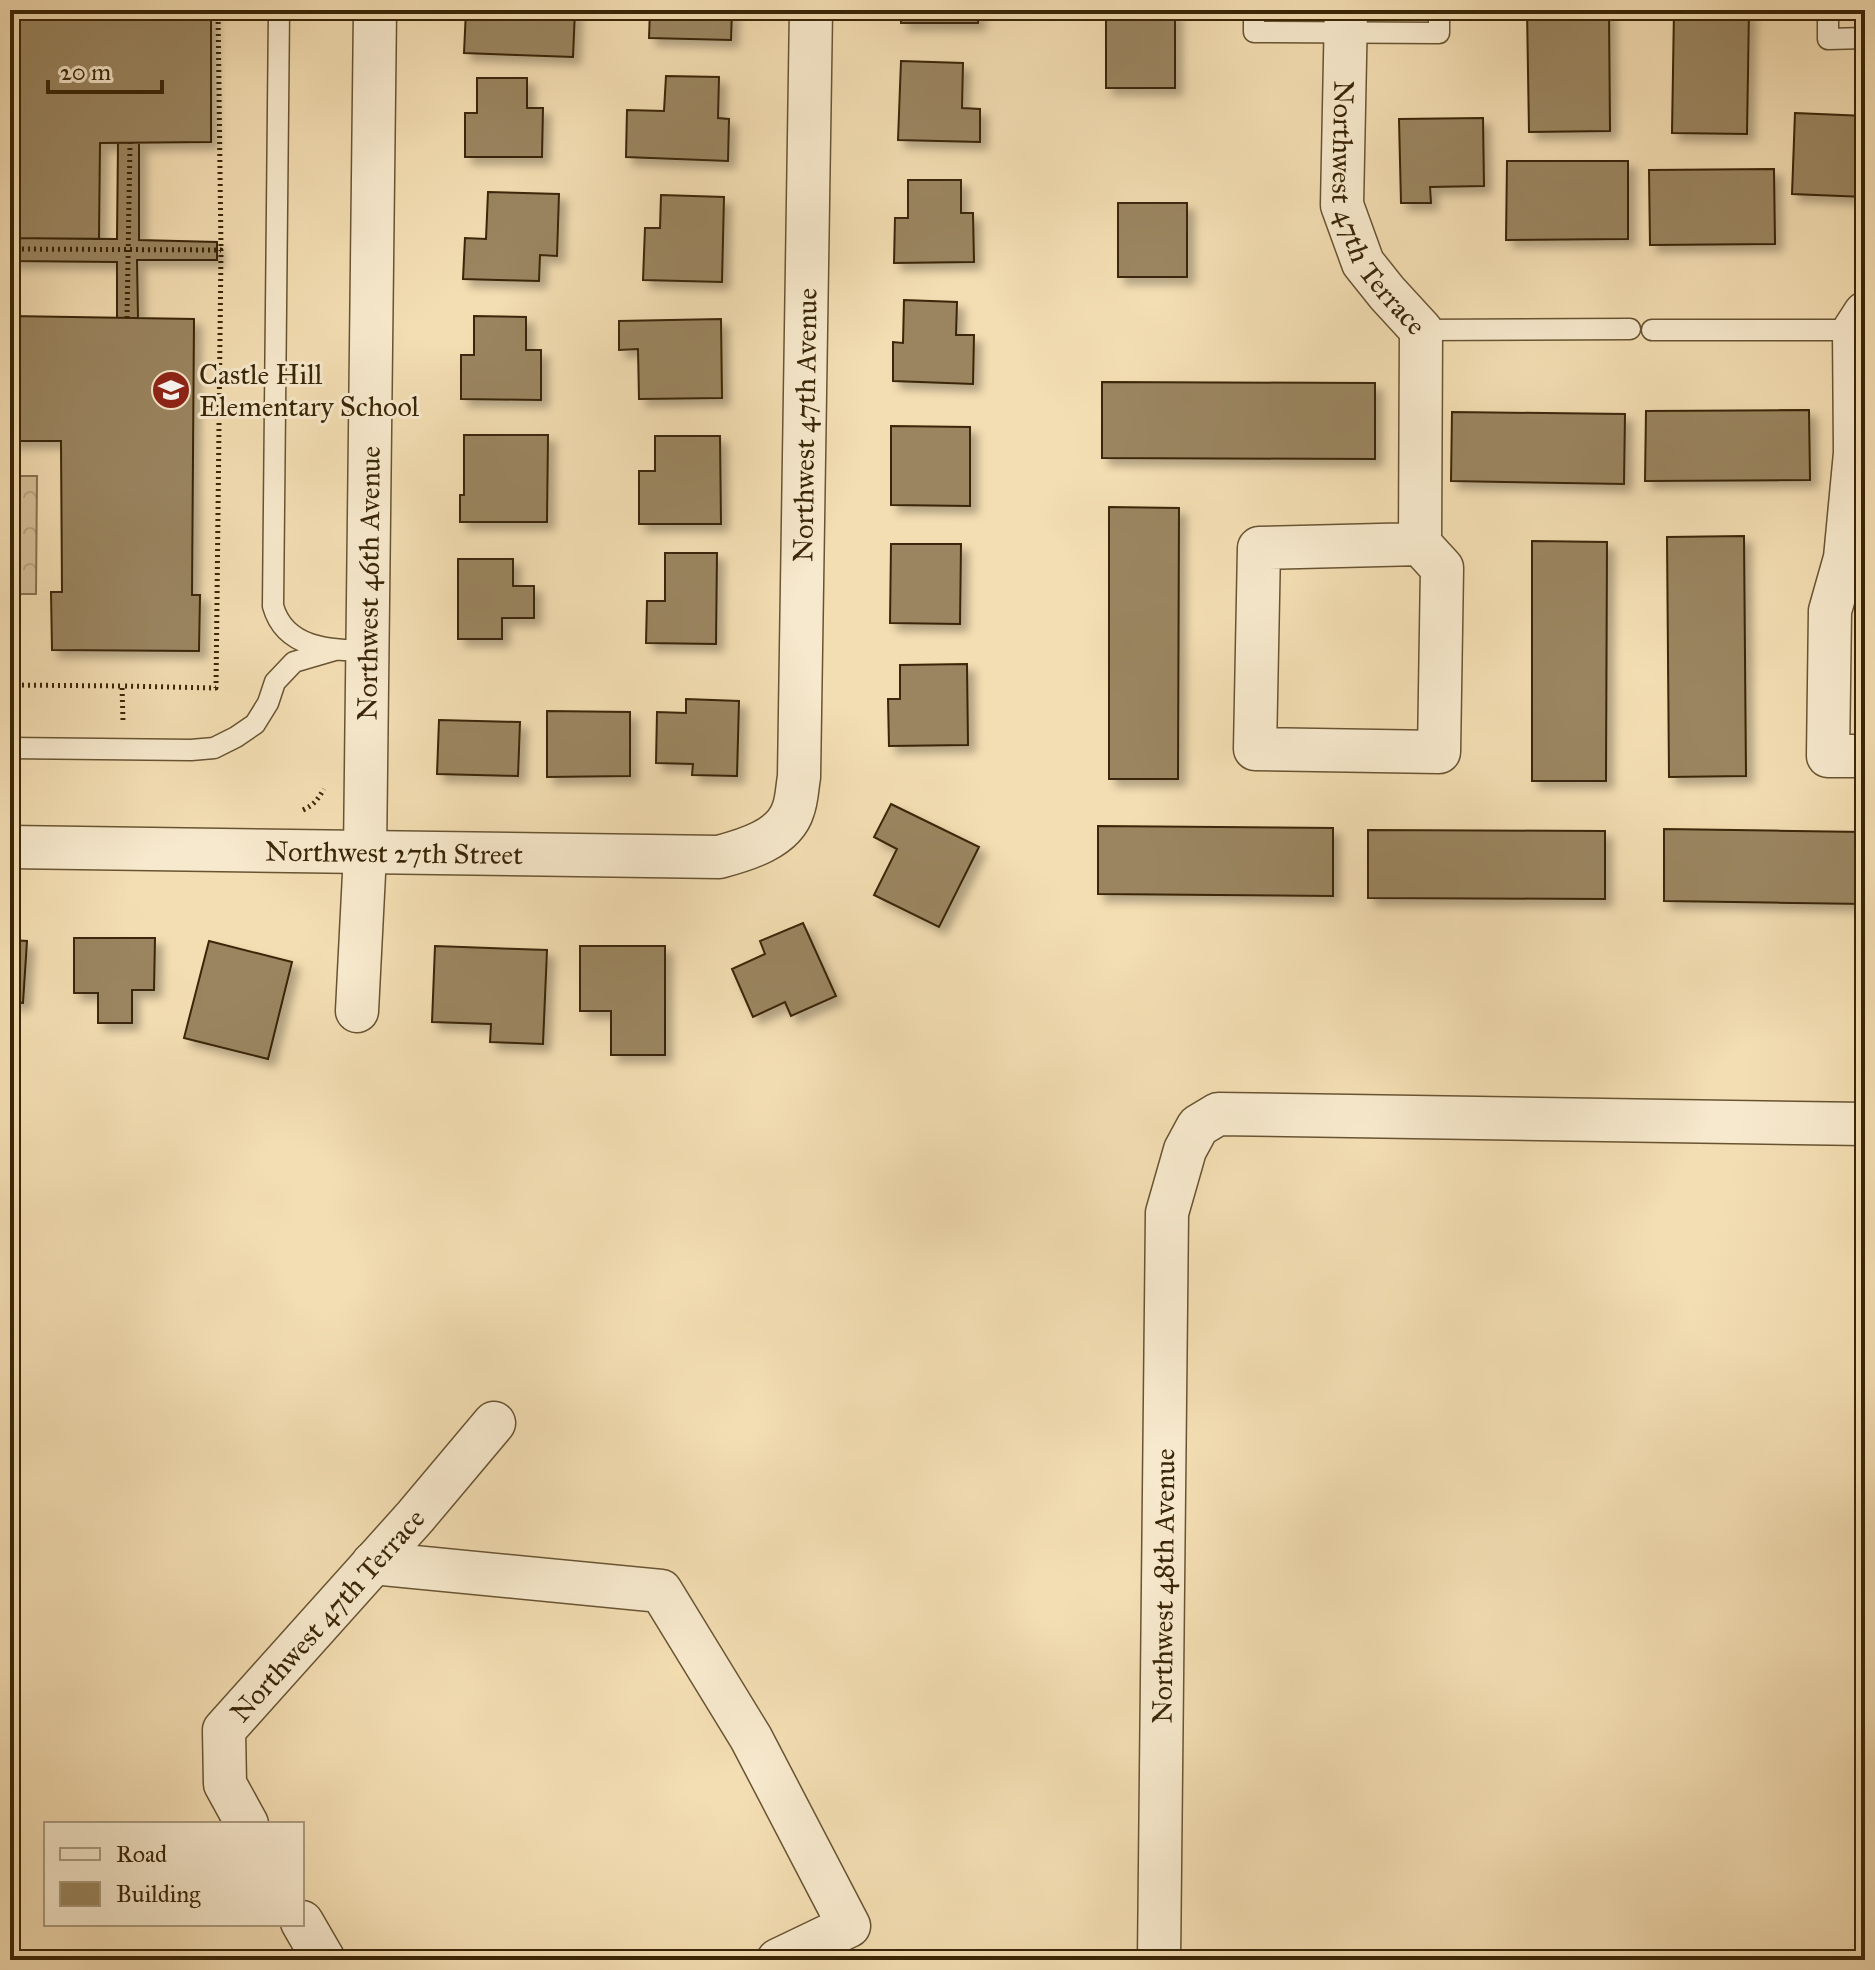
<svg xmlns="http://www.w3.org/2000/svg" width="1875" height="1970" viewBox="0 0 1875 1970" font-family="'IM FELL Great Primer',serif">
<style>
.park{fill:url(#park-crowns);stroke:#87724e;stroke-width:2}
.building{fill:#9a8560;stroke:#3a2607;stroke-width:2;filter:url(#shadow)}
.lines{fill:none;stroke-linecap:round;stroke-linejoin:round}
.service-casing{stroke:#685432;stroke-width:23}
.minor-casing{stroke:#685432;stroke-width:45}
.path{stroke:#3a2607;stroke-width:5;stroke-dasharray:2 4;stroke-linecap:butt}
.service{stroke:#f7e9cd;stroke-width:20}
.minor{stroke:#f7e9cd;stroke-width:42}
.labels{text-anchor:middle;stroke-width:6;stroke-linejoin:round;paint-order:stroke}
.street-label{font-size:28px;fill:#3a2607;stroke:#f7e9cd}
.poi-label{font-size:28px;fill:#3a2607;stroke:#f7e9cd;text-anchor:start}
</style>
<defs>
<pattern id="park-crowns" width="20" height="18" patternUnits="userSpaceOnUse" patternTransform="scale(2)"><rect width="20" height="18" fill="#d4be95"/><path d="M2 6a3 3 0 1 1 6 0M12 15a3 3 0 1 1 6 0" fill="none" stroke="#b7a37f"/></pattern>
<filter id="shadow"><feDropShadow dx="7" dy="7" stdDeviation="4" flood-color="#0004"/></filter>
</defs>
<rect width="100%" height="100%" fill="#f3ddb2"/>
<filter id="stains"><feTurbulence type="fractalNoise" baseFrequency=".0025" numOctaves="4"/><feColorMatrix values="0 0 0 0 .2 0 0 0 0 .09 0 0 0 0 .02 0 0 0 .5 -.17"/></filter>
<radialGradient id="worn" r=".72"><stop offset=".6" stop-color="#630" stop-opacity="0"/><stop offset="1" stop-color="#630" stop-opacity=".3"/></radialGradient>
<path class="park" d="M10,476h27l-1,118h-26z"/>
<path class="building" d="M10,10h201v132l-111,1 -1,96 -89,-1z
M466,10h109l-2,47 -109,-4z
M650,10h82l-1,30 -82,-2z
M901,10h77v13h-77z
M1106,10h69v78h-69z
M1527,10h82l1,121 -81,1z
M1674,10h75l-2,124 -75,-1z
M901,61l62,2 -1,45 18,1v33l-82,-2z
M666,76l53,1 -1,41 11,1 -1,42 -102,-4 1,-47 37,1z
M477,78h50v30h16l-1,49h-77v-44h12z
M1795,113l70,3v81l-73,-3z
M1483,118l1,68 -54,1 1,16h-30l-2,-84z
M118,143h21v97l78,2v18h-80l1,58h-21v-56l-107,-1v-23l107,1z
M1507,161h121v78l-122,1z
M1774,169l1,75 -125,1 -1,-75z
M908,180h53v33h12l1,49 -80,1 1,-45h13z
M488,192l71,2 -2,62 -17,-1 -1,26 -76,-2 2,-41 21,1z
M661,195l63,2 -2,85 -79,-2 2,-52h15z
M1118,203h69v74h-69z
M904,300l53,2 -1,33h18l-1,49 -80,-3v-39l10,1z
M10,316l184,3 -2,276h8l-1,56 -147,-1 -1,-58h11l-1,-151h-51z
M474,316l52,1v33h15v50l-80,-1v-44h13z
M721,319l1,79 -83,1 -1,-50 -19,1v-29z
M1102,382l273,1v76l-273,-1z
M1809,410l1,70 -165,1 1,-70z
M1452,412l173,2 -1,70 -173,-3z
M891,426l79,1v79l-79,-1z
M464,435h84l-1,87h-87v-27h4z
M655,436h65l1,88h-82v-53h16z
M1109,507l70,1 -1,271h-69z
M1744,536l2,240 -77,1 -2,-240z
M1532,541l75,1 -1,239h-74z
M891,544h70l-1,80 -70,-1z
M665,553h52l-1,91 -70,-1 1,-42h18z
M458,559h55v27h21v32h-32v21h-44z
M967,664l1,81 -79,1 -1,-47h12v-34z
M686,699l53,2 -2,75 -45,-1 1,-11 -37,-1 1,-51 29,1z
M547,711l83,1v64l-83,1z
M439,720l81,2 -2,54 -81,-2z
M891,804l88,43 -40,80 -65,-32 23,-46 -23,-12z
M1098,826l235,2v68l-235,-2z
M1664,829l201,3v72l-201,-3z
M1368,830l237,1v68l-237,-1z
M803,923l33,73 -45,20 -6,-14 -32,15 -21,-48 33,-15 -5,-13z
M74,938h81l-1,52h-22v33h-34v-30h-24z
M10,940l17,1 -4,62 -13,-1z
M209,941l83,21 -24,97 -84,-21z
M435,946l112,4 -4,94 -53,-2 1,-18 -59,-2z
M580,946h85v109h-54v-44h-31z"/>
<g class="lines">
<defs>
<path id="service" d="M279,10l-6,596c12,43 57,44 95,45
M1254,10v22l185,1v-23
M1828,10v29l37,-1
M1421,330l209,-1
M1652,330h202
M10,748l181,2 23,-2 22,-11 19,-13 13,-21 7,-21 19,-20 41,-12"/>
<g id="minor">
<path id="s1" d="M1346,10l-4,195 21,58 24,30 34,37 -1,214 22,24 -3,184 -184,-3 4,-201 161,-4"/>
<path d="M1865,313l-11,17 1,123 -10,105 -15,53 -2,145h37"/>
<path id="s2" d="M10,847l709,10c26,-7 65,-18 74,-47 4,-10 4,-22 6,-33l12,-767"/>
<path id="s3" d="M357,1011l8,-157 10,-844"/>
<path d="M373,1563l288,28 90,147 98,188 -71,34"/>
<path id="s4" d="M247,1824l-22,-40 -1,-54 191,-213 79,-94"/>
<path d="M302,1922l22,38"/>
<path id="s5" d="M1159,1960l8,-747 18,-63 13,-24 20,-12 647,10"/>
</g>
</defs>
<use href="#service" class="service-casing"/>
<use href="#minor" class="minor-casing"/>
<path class="path" d="M218,10l3,240
M10,249l211,1 -5,438 -94,-2
M127,318l3,-175
M10,685l112,1 1,35
M303,810c11,-5 15,-11 21,-21"/>
<use href="#service" class="service"/>
<use href="#minor" class="minor"/>
</g>
<defs>
<symbol id="school-disc" viewBox="-11 -11 22 22"><circle r="9.5" fill="#8f2418" stroke="#f7e9cd"/><path d="M0-5L7-2L0 1L-7-2ZM-4 1L0 2.5L4 1V4Q0 6-4 4Z" fill="#fff"/></symbol>
</defs>
<g fill-rule="evenodd">
<use href="#school-disc" x="149" y="368" width="44" height="44"/>
</g>
<g class="labels">
<g class="street-label">
<text dy="10" stroke="none"><textPath href="#s1" startOffset="208">Northwest 47th Terrace</textPath></text>
<text dy="10" stroke="none"><textPath href="#s2" startOffset="1186">Northwest 47th Avenue</textPath></text>
<text dy="10" stroke="none"><textPath href="#s3" startOffset="428">Northwest 46th Avenue</textPath></text>
<text dy="10" stroke="none"><textPath href="#s2" startOffset="384">Northwest 27th Street</textPath></text>
<text dy="10" stroke="none"><textPath href="#s5" startOffset="374">Northwest 48th Avenue</textPath></text>
<text dy="10" stroke="none"><textPath href="#s4" startOffset="254">Northwest 47th Terrace</textPath></text>
</g>
<g class="poi-label">
<text x="199" y="384">Castle Hill<tspan x="199" dy="32">Elementary School</tspan></text>
</g>
</g>
<rect width="1875" height="1970" fill="none" stroke="#f3ddb2" stroke-width="40"/>
<rect x="12" y="12" width="1851" height="1946" fill="none" stroke="#3a2607" stroke-width="4"/>
<rect x="20" y="20" width="1835" height="1930" fill="none" stroke="#3a2607" stroke-width="2"/>
<rect x="44" y="1822" width="260" height="104" fill="#f7e9cd" stroke="#ab9b7e" stroke-width="2"/>
<rect x="60" y="1848" width="40" height="12" fill="#f7e9cd" stroke="#ab9b7e" stroke-width="2"/>
<text x="116" y="1862" font-size="24" fill="#3a2607">Road</text>
<rect x="60" y="1882" width="40" height="24" fill="#9a8560" stroke="#ab9b7e" stroke-width="2"/>
<text x="116" y="1902" font-size="24" fill="#3a2607">Building</text>
<path d="M48 80v12h114v-12" fill="none" stroke="#3a2607" stroke-width="4"/>
<text x="60" y="80" font-size="24" fill="#3a2607" stroke="#f7e9cd" stroke-width="6" paint-order="stroke">20 m</text>
<rect width="100%" height="100%" filter="url(#stains)"/>
<rect width="100%" height="100%" fill="url(#worn)"/>
</svg>
